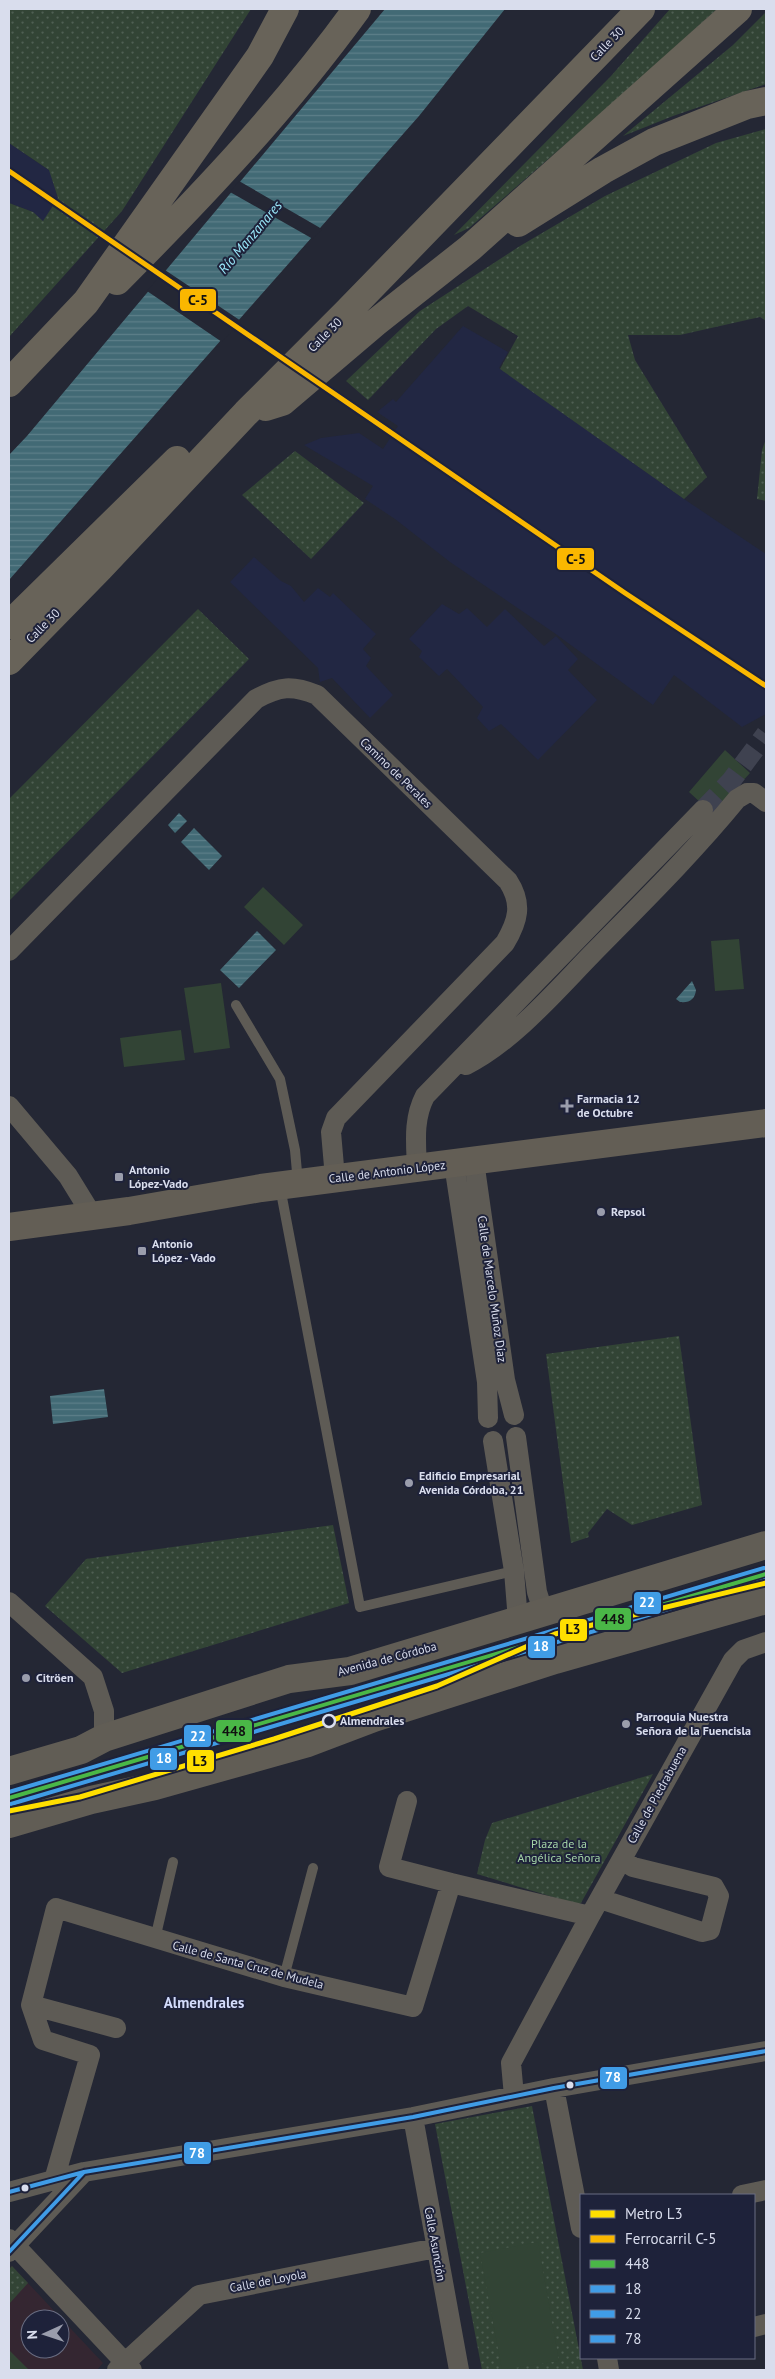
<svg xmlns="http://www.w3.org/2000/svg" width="775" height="2379" viewBox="0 0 775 2379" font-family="'PT Sans',sans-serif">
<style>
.built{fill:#222743}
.education{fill:#342631;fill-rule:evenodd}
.green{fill:url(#green-dots)}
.pitch{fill:#324435}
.water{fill:url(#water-rules)}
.pier{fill:#242734}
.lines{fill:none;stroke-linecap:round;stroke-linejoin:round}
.street-tunnel{stroke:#3f4250;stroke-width:20;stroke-dasharray:20 10;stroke-linecap:butt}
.lane{stroke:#5e5b55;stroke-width:10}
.street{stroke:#5e5b55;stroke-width:20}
.secondary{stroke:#635e55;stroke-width:28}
.primary{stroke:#615d55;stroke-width:28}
.highway{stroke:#686359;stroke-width:28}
.bus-1-casing{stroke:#1e223a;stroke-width:8}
.bus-2-casing{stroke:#1e223a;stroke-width:8}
.bus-3-casing{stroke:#1e223a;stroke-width:8}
.bus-4-casing{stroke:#1e223a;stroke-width:8}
.bus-1{stroke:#4ab747;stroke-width:4}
.bus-2{stroke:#409ce6;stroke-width:4}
.bus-3{stroke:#409ce6;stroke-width:4}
.bus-4{stroke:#409ce6;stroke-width:4}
.rail-1-casing{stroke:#1e223a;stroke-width:9}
.rail-1{stroke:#fab700;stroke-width:5}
.metro-1-casing{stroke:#1e223a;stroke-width:9}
.metro-1{stroke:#ffdf00;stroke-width:5}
.poi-dot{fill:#9a9dac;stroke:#1e223a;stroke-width:2}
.stop-dot{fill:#1e223a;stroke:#d9dded;stroke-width:2.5}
.bus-dot{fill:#d9dded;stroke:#1e223a;stroke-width:2}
.labels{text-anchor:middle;stroke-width:4;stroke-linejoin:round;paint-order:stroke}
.street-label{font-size:12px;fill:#d9dded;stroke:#1e223a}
.poi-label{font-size:12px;font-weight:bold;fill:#d9dded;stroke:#1e223a;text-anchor:start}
.stop-label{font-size:12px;font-weight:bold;fill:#d9dded;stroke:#1e223a;text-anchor:start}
.park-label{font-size:12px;fill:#a5d5a7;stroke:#1e223a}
.water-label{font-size:14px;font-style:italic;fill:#9ae8fa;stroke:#1e223a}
.quarter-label{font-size:15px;font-weight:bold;fill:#d3dbfb;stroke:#1e223a}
.line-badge{stroke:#1e223a;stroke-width:2}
.badge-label{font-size:14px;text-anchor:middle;font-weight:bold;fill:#fff}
.pale-badge-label{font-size:14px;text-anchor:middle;font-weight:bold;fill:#111}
</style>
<defs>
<pattern id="green-dots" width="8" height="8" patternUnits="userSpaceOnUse" patternTransform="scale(1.25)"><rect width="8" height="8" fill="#324435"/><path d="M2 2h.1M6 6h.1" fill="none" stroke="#4f5f53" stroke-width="1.8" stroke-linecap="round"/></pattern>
<pattern id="water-rules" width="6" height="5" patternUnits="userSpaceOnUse" patternTransform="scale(1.25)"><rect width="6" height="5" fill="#426a75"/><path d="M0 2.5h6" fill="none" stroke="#5d7f89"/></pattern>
</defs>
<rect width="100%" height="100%" fill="#242734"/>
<path class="built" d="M9,143l41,28 8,28 -15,23 -10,-10 -24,-9z
M463,326l45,26 -9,16 185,131 82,55v160l-24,13 -68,-52 -21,30 -100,-73 -103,-70 -55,-43 -30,-20 8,-13 -69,-41 17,-7 38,-5 24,16 15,-23 -21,-14 16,-13 3,3z
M254,557l27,24 10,5 13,16 14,-14 12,9 3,-4 43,41 -13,15 8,9 -5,8 27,29 -23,23 -38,-40 -12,4 -2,-14 -88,-86z
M442,604l17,10 8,-6 20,19 18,-18 39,37 12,-10 22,23 -10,11 29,30 -59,60 -37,-36 -12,7 -12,-13 6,-11 -36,-38 -8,7 -20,-19 3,-6 -13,-12z"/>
<path class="education" d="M12,2266l91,97 -6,7h-88v-101zM30,2319h30v30h-30z"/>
<path class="green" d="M9,9h242l-129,202 -113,126v-134l24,9 10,9 15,-23 -9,-28 -40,-27z
M670,9h47l-88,80 -160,139 -15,7 157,-159z
M766,12v72l-93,32 -50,20 110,-91z
M766,129v192l-6,-4 -80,18h-52l7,25 72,117 -23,22 -184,-130 18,-33 -50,-30 -32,23 -68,71 -22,-19 74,-70 100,-65 85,-50 111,-53z
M766,439v62l-9,-2 5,-49z
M295,451l69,52 -53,56 -69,-64z
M198,609l51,50 -240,242v-102z
M679,1336l23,169 -70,20 -25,-16 -19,24 1,4 -18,6 -25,-189z
M333,1525l16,78 -227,70 -77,-67 41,-47z
M653,1774l-72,129 -5,1 -99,-30 8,-34 7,-17z
M532,2106l51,264h-101l-47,-246z
M12,2266l16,17 -19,21v-35z"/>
<path class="pitch" d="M725,750l25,23 -37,41 -24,-22z
M263,887l40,38 -19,20 -40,-38z
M739,939l5,50 -29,2 -4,-50z
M221,983l9,65 -36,5 -10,-65z
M181,1030l4,30 -61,7 -4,-29z
M538,2242l21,119 -57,9 -22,-117z
M9,2350l20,20h-20z"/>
<path class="water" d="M385,9h120l-86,107 -410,464v-125l18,-19z
M179,813l8,8 -12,12 -7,-8z
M194,828l28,28 -13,14 -28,-28z
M257,931l19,19 -37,38 -19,-18z
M692,981l4,9c-1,9 -6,13 -16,12l-4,-3z
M104,1389l4,28 -55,7 -3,-28z"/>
<path class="pier" d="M239,181l83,48 -9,10 -83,-47z
M165,270l76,51 -19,21 -75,-51z"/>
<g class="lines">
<path class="street-tunnel" d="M703,810l28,-29 35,-47"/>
<path class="lane" d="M236,1005l44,74 15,71 3,33
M280,1187l80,420 154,-36
M9,1798l757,-224
M155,1939l18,-77
M284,1977l29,-109"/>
<path class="street" d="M9,951l247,-252c24,-13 36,-14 61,-4l191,186c15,23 10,40 -3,62l-169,175 -5,14 4,46
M466,1065c46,-23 89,-73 125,-110 50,-51 101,-101 146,-156l10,-6h7l12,9
M9,1106l59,70 24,39
M474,1161l31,219 9,35
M454,1164l33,218 1,36
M417,1168c-1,-25 -4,-49 8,-72l278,-286
M516,1437l21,155 7,22
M493,1441l21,130 4,50
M9,1602l84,75 11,34v27
M407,1801l-18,66 62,16
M600,1899l102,33 8,-2 9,-34 -5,-9 -81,-20 -11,-7
M31,2005l85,23
M554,2088l27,140
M514,2096l-3,-33 79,-147 143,-256 10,-10 23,-8
M413,2117l46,253
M54,2180l36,-125 -47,-15 -12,-35 25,-97 228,69 129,30 38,-124 139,33
M9,2192l75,-20 329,-55 141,-29 212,-37
M742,2195l24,-5
M9,2239l123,131
M9,2252l75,-80
M754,2327l12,-3
M607,2358l2,12
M117,2370l82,-75 237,-47"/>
<path class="secondary" d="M9,1227l120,-16 132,-23 505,-65"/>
<path class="primary" d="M9,1771l72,-21 23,-12 185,-59 61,-8 416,-126
M9,1824l82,-24 64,-14 153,-43 66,-25 181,-58 211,-60"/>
<path class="highway" d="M518,223l85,-53 51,-28 93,-37 19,-4
M117,281c86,-86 169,-174 240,-272
M9,383l77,-81 174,-246 25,-47
M266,407l16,-5 93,-79 95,-75 268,-239
M9,625l168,-165
M9,661l91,-93 146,-155 100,-100 295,-304"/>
<defs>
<path id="bus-1" d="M9,1798l757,-224"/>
<path id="bus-2" d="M11,1804l755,-224"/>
<path id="bus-3" d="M9,1792l755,-224"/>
<path id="bus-4" d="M9,2192l75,-20 329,-55 141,-29 212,-37
M9,2252l75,-80"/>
</defs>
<use href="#bus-1" class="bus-1-casing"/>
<use href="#bus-2" class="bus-2-casing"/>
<use href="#bus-3" class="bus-3-casing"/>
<use href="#bus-4" class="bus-4-casing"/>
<use href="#bus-1" class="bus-1"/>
<use href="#bus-2" class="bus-2"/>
<use href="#bus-3" class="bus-3"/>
<use href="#bus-4" class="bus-4"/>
<defs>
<path id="rail-1" d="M9,171l616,422 141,93"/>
</defs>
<use href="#rail-1" class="rail-1-casing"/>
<use href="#rail-1" class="rail-1"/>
<defs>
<path id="metro-1" d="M9,1811l71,-14 194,-58 163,-53 118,-52 211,-51"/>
</defs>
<use href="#metro-1" class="metro-1-casing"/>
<use href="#metro-1" class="metro-1"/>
</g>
<g class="poi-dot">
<path d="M564.5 1098.5h5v5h5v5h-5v5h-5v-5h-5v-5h5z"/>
<rect x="114" y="1172" width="10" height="10" rx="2.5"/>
<circle cx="601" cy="1212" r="5"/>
<rect x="137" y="1246" width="10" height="10" rx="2.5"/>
<circle cx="409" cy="1483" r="5"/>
<circle cx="26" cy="1678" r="5"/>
<circle cx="626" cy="1724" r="5"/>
</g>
<circle class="stop-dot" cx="329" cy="1721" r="6"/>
<g class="bus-dot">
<circle cx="570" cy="2085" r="4.5"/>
<circle cx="25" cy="2188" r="4.5"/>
</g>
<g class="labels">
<g class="street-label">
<text transform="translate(607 44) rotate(-46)" y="4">Calle 30</text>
<text transform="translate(325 335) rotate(-45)" y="4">Calle 30</text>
<text transform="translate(43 626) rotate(-45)" y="4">Calle 30</text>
<text transform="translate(396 773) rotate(44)" y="4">Camino de Perales</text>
<text transform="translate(387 1172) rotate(-7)" y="4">Calle de Antonio López</text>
<text transform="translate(492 1289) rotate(82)" y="4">Calle de Marcelo Muñoz Díaz</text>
<text transform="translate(387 1659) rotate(-15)" y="4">Avenida de Córdoba</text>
<text transform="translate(657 1795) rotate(-61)" y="4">Calle de Piedrabuena</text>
<text transform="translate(248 1965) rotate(15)" y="4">Calle de Santa Cruz de Mudela</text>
<text transform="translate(435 2244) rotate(80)" y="4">Calle Asunción</text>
<text transform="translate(268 2281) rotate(-11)" y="4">Calle de Loyola</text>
</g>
<g class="poi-label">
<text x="577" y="1103">Farmacia 12<tspan x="577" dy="14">de Octubre</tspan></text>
<text x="129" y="1174">Antonio<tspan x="129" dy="14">López-Vado</tspan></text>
<text x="611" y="1216">Repsol</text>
<text x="152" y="1248">Antonio<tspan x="152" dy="14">López - Vado</tspan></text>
<text x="419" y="1480">Edificio Empresarial<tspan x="419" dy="14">Avenida Córdoba, 21</tspan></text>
<text x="36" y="1682">Citröen</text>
<text x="636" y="1721">Parroquia Nuestra<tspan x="636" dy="14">Señora de la Fuencisla</tspan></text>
</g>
<g class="stop-label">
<text x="340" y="1725">Almendrales</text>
</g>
<g class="park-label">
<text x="559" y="1848">Plaza de la<tspan x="559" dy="14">Angélica Señora</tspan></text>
</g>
<g class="water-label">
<text transform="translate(250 237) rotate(-50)" y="5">Río Manzanares</text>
</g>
<g class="quarter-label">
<text x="204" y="2008">Almendrales</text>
</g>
</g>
<g class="line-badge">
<rect x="179" y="288" width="38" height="24" rx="5" fill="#fab700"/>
<rect x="556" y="547" width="39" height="24" rx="5" fill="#fab700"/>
<rect x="633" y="1591" width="29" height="24" rx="5" fill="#409ce6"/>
<rect x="594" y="1607" width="38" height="24" rx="5" fill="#4ab747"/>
<rect x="559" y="1618" width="29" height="24" rx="5" fill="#ffdf00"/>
<rect x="527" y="1635" width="29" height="24" rx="5" fill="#409ce6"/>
<rect x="215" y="1719" width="38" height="24" rx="5" fill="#4ab747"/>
<rect x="183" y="1724" width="29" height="24" rx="5" fill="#409ce6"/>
<rect x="149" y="1747" width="29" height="24" rx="5" fill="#409ce6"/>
<rect x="186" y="1749" width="29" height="24" rx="5" fill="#ffdf00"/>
<rect x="599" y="2066" width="29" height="24" rx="5" fill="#409ce6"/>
<rect x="183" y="2141" width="29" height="24" rx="5" fill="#409ce6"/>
</g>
<g class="badge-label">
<text x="647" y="1607">22</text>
<text x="541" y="1651">18</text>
<text x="198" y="1741">22</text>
<text x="164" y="1763">18</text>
<text x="613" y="2082">78</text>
<text x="197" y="2158">78</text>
</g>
<g class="pale-badge-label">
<text x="198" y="305">C-5</text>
<text x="576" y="564">C-5</text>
<text x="613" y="1624">448</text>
<text x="573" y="1634">L3</text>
<text x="234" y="1736">448</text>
<text x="200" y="1766">L3</text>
</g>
<rect width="775" height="2379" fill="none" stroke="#d9dded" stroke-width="20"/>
<rect x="580" y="2194" width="175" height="165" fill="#1e223a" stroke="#696d82"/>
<rect x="590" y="2210" width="25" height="8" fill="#ffdf00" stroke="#696d82"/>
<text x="625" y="2219" font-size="15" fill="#d9dded">Metro L3</text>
<rect x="590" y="2235" width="25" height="8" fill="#fab700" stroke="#696d82"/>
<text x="625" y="2244" font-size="15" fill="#d9dded">Ferrocarril C-5</text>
<rect x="590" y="2260" width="25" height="8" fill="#4ab747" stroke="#696d82"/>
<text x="625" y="2269" font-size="15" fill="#d9dded">448</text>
<rect x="590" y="2285" width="25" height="8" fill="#409ce6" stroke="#696d82"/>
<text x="625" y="2294" font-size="15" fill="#d9dded">18</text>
<rect x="590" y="2310" width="25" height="8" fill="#409ce6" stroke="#696d82"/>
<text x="625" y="2319" font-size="15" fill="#d9dded">22</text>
<rect x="590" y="2335" width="25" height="8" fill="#409ce6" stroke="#696d82"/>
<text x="625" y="2344" font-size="15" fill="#d9dded">78</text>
<g transform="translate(45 2334) rotate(267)"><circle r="24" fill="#1e223a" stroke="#696d82"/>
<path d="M0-4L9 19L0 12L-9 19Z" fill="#9a9dac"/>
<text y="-8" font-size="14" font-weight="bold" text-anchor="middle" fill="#d9dded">N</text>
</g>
</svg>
